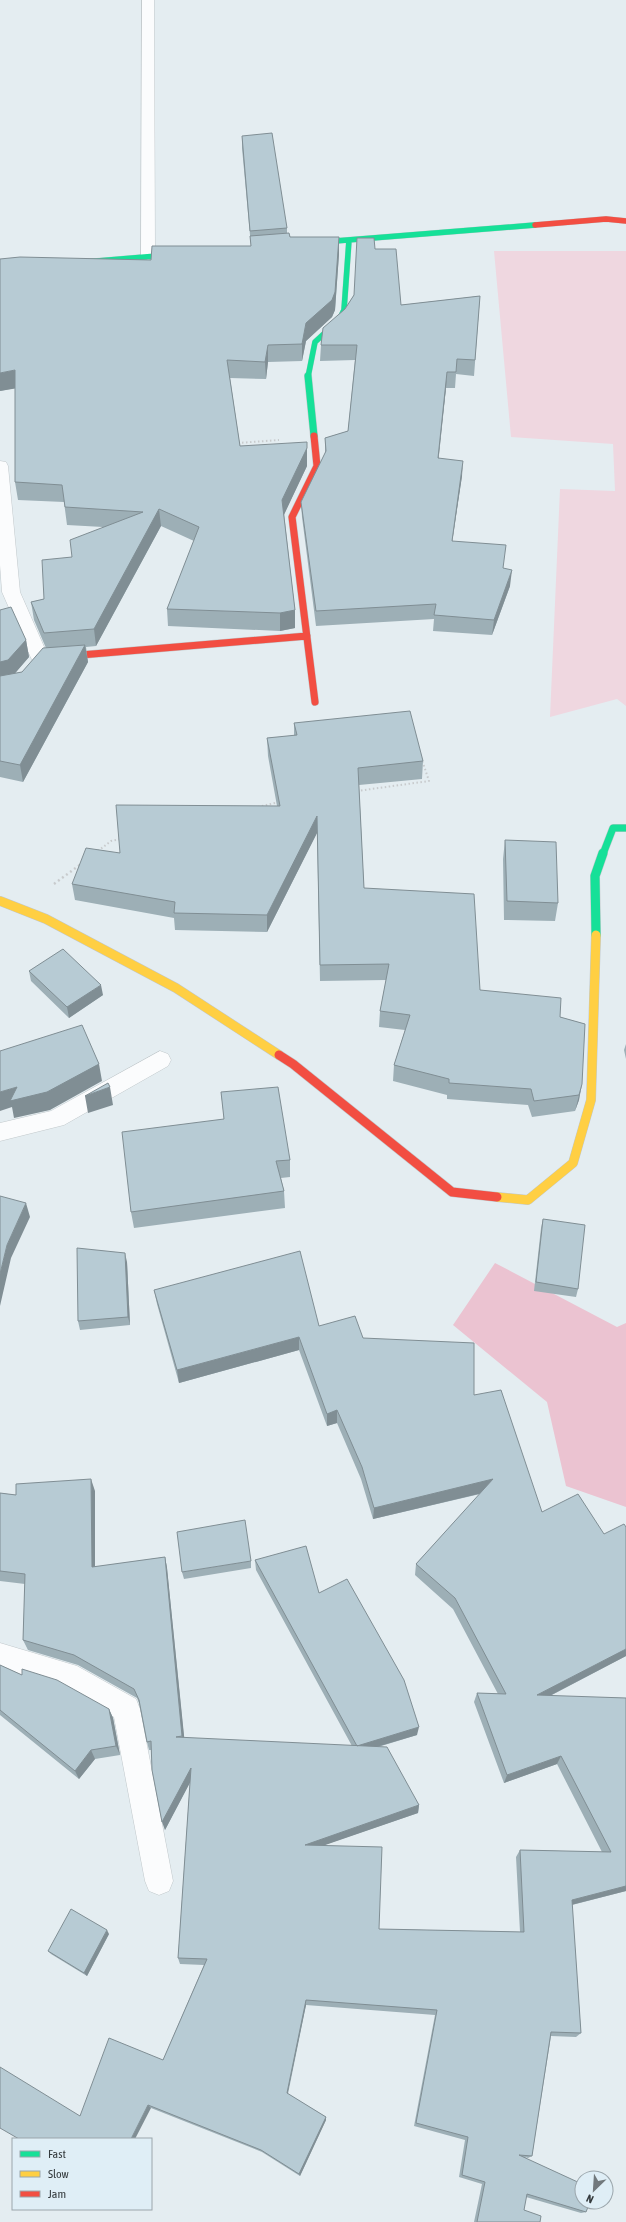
<svg xmlns="http://www.w3.org/2000/svg" width="626" height="2222" viewBox="0 0 626 2222" font-family="'Asap Condensed',sans-serif">
<style>
.green{fill:#efd7e0}
.forest{fill:#ebc3d1}
.lines{fill:none;stroke-linecap:round;stroke-linejoin:round}
.street-casing{stroke:#c1c8cb;stroke-width:1}
.fast-far2-casing{stroke:#c1c8cb;stroke-width:6}
.fast-far1-casing{stroke:#c1c8cb;stroke-width:8}
.fast-casing{stroke:#c1c8cb;stroke-width:10}
.slow-casing{stroke:#c1c8cb;stroke-width:10}
.jam-far2-casing{stroke:#c1c8cb;stroke-width:6}
.jam-far1-casing{stroke:#c1c8cb;stroke-width:8}
.jam-casing{stroke:#c1c8cb;stroke-width:10}
.path-far1{stroke:#c8cbcd;stroke-width:2;stroke-dasharray:1.5 2.5;stroke-linecap:butt}
.path{stroke:#c8cbcd;stroke-width:2.5;stroke-dasharray:2 3;stroke-linecap:butt}
.street{fill:#fbfcfd;fill-rule:evenodd}
.fast-far2{stroke:#16e098;stroke-width:5.5}
.fast-far1{stroke:#16e098;stroke-width:7}
.fast{stroke:#16e098;stroke-width:9}
.slow{stroke:#ffcf43;stroke-width:9}
.jam-far2{stroke:#f24e42;stroke-width:5.5}
.jam-far1{stroke:#f24e42;stroke-width:7}
.jam{stroke:#f24e42;stroke-width:9}
.wall{fill:#9dafb6}
.shaded-wall{fill:#808e94}
.building{fill:#b7cbd4;stroke:#808e94}
</style>
<rect width="100%" height="100%" fill="#e4edf1"/>
<path class="green" d="M494,251h132v455l-9,-7 -67,18 10,-228 55,2 -2,-47 -102,-7z"/>
<path class="forest" d="M495,1263l122,64 9,-4v184l-60,-21 -19,-84 -94,-77z"/>
<g class="lines">
<defs>
<path id="street" d="M142,0h12l1,256 -7,4 -7,-4z
M0,461l6,1 2,4 12,126 29,66 -3,4 -6,2 -6,-2 -3,-4 -29,-66 -2,-27z
M160,1051l8,3 3,6 -3,6 -104,59 -64,16v-18l51,-12z
M0,1643l77,23 59,33 4,10 33,172 -4,10 -10,4 -10,-4 -4,-10 -31,-164 -52,-29 -62,-19z"/>
<path id="fast-far2" d="M310,243l225,-18
M85,262l95,-8
M308,377l7,-35 24,-22 5,-10 5,-70"/>
<path id="fast-far1" d="M308,376l6,60
M603,854l10,-26h13"/>
<path id="fast" d="M596,935l-1,-59 8,-23"/>
<path id="slow" d="M0,901l46,18 130,69 103,67
M497,1197l31,3 45,-37 18,-63 5,-165"/>
<path id="jam-far2" d="M535,225l71,-6 20,2"/>
<path id="jam-far1" d="M314,436l3,30 -25,51 23,185
M57,657l250,-21"/>
<path id="jam" d="M279,1055l14,9 159,128 45,5"/>
</defs>
<use href="#street" class="street-casing"/>
<use href="#fast-far2" class="fast-far2-casing"/>
<use href="#fast-far1" class="fast-far1-casing"/>
<use href="#fast" class="fast-casing"/>
<use href="#slow" class="slow-casing"/>
<use href="#jam-far2" class="jam-far2-casing"/>
<use href="#jam-far1" class="jam-far1-casing"/>
<use href="#jam" class="jam-casing"/>
<path class="path-far1" d="M238,443l41,-3
M357,791l72,-10 -7,-21
M258,807l21,-5
M98,851l13,-10 10,-2"/>
<path class="path" d="M54,884l27,-20"/>
<use href="#street" class="street"/>
<use href="#fast-far2" class="fast-far2"/>
<use href="#fast-far1" class="fast-far1"/>
<use href="#fast" class="fast"/>
<use href="#slow" class="slow"/>
<use href="#jam-far2" class="jam-far2"/>
<use href="#jam-far1" class="jam-far1"/>
<use href="#jam" class="jam"/>
</g>
<path class="wall" d="M242,136l45,92v5l3,4 49,17 -4,56 -3,7 -26,24 -4,20 -34,1 -2,17 -36,-1 10,68 67,2v18l-23,48 11,96v18l-15,3 -112,-5 -1,-17 27,-68 -33,-15 -65,120 -10,1 2,15 -65,120 -23,-5v-167l26,30 3,17 -14,16 7,-1 24,-24 -12,-28 -3,-18 13,-3 28,-42 31,-30 -36,-2 -3,-23 -46,-2 -3,-18v-94l-15,3 151,-131 100,-14 -9,-98z
M375,249l26,56 79,-9 -6,80 -18,-2 -1,14h-9l-8,70 24,18 -10,65 51,27 7,18 -18,49 -59,-4 1,-12 -118,7 -14,-109 -1,-15 24,-48v-16l23,-7 7,-71 -35,1 1,-16 33,-50z
M294,723l129,38 -1,18 -63,6 5,103 116,102 80,27 25,7 -6,76 -4,11 -43,6 -4,-12 -81,-6v-4l-54,-14 1,-16 11,-35 -26,-3 1,-16 6,-31 -66,1 -3,-148 -50,99 -92,-2 -1,-12 -99,-18 -3,-16 48,-31 157,-47 -9,-50 -1,-18 27,-2z
M505,840l53,63 -3,18 -51,-1 -1,-61z
M29,971l74,24 -34,23 -38,-37z
M626,1044v15l-2,-9z
M221,1092l69,68v17l-9,1 3,13 1,17 -151,20 -3,-16 93,-93z
M543,1219l35,70 -2,8 -42,-6 7,-63z
M127,1262l3,63 -50,5 -2,-9z
M154,1290l165,36 44,12 111,57 152,261 -76,40 76,2v193l-54,14 9,128 -5,4 -25,-1 -19,120 -4,2 -3,-1 61,55 -5,1 -55,-16 -2,13 16,12h-66l8,-38 -23,-7 6,-37 -51,-14 21,-111 -129,-10 -18,89 38,23v3l-26,56 -38,-24 -111,-44 -71,8 83,-56 41,-95 -24,-1 -2,-6 12,-176 -25,48 -14,-80h-2l-2,-8 -8,-39 -2,-5 -59,-33 -50,-15 -5,-10 2,-56 -25,-3v-88l16,2 79,-4v76l70,-10 2,11 17,170 168,8 -96,-176 -1,-10 64,33 98,142 -39,12 41,58 -1,8 -94,32 55,84 141,3 -4,-75 4,-7 82,2 -45,-88 -53,19 -30,-81 3,-9 21,1 -45,-85 -38,-34 1,-11 64,-70 -107,25 -12,-40 -24,-56 -10,3 -28,-76 -120,33 -22,-79z
M251,1561v7l-67,11 -2,-7z
M0,1665l22,10 87,34 4,9 7,37 -25,4 -16,20 -79,-64z
M109,1934l-22,42 -36,-22 -3,-3z"/>
<path class="shaded-wall" d="M339,237v17l-4,56 -3,7 -26,24 -4,20v-17l4,-21z
M268,345v17l-2,17 -1,-17z
M15,370l3,18 -18,3v-18z
M447,372l-1,16 -9,86 1,-16z
M307,448v18l-24,51 -1,-17z
M463,461l-1,15 -12,81 2,-16z
M159,509l2,17 -65,120 -2,-17z
M512,570l-2,16 -18,49 2,-15z
M295,610v18l-15,3v-18z
M26,640l3,17 -18,21 -11,2v-18z
M85,645l3,17 -65,120 -3,-17z
M317,816v17l-50,99v-17z
M101,985l2,10 -34,23 -2,-11z
M99,1064l3,17 -52,29 -36,8 -2,-11 -12,4v-19l17,-5z
M582,1084l-3,16 -4,11 4,-16z
M110,1087l3,18 -25,8 -3,-17z
M26,1203l4,14 -19,41 -11,48v-32l7,-29z
M125,1253l2,9 3,63 -2,-8z
M299,1337v13l-120,33 -2,-13z
M337,1410v13l-10,3v-12z
M91,1479l4,12v87l-3,-11z
M493,1479l-2,12 -118,28 1,-11z
M165,1557l2,11 18,177 -3,-9z
M626,1649v7l-92,48 3,-9z
M109,1709l4,9 7,37 -4,-9z
M419,1727l-2,8 -61,18 1,-7z
M91,1750l4,9 -16,20 -4,-8z
M561,1756l-4,8 -53,19 3,-8z
M191,1768l2,9 -28,53 -3,-8z
M419,1805l-1,8 -113,39v-7z
M626,1886v5l-59,15 5,-6z
M107,1930l2,4 -22,42 -3,-3z
M306,2000v5l-19,91v-3z
M148,2105l3,3 -16,31h-4z
M326,2117v3l-26,56 -1,-2z"/>
<path class="building" d="M272,133l15,95 -37,3 -8,-95z
M289,233l1,4h49l-4,55 -3,8 -26,23 -4,21 -34,1 -3,17 -38,-2 13,86 67,-4v6l-25,52 13,110 -15,3 -113,-4 32,-82 -40,-18 -65,120 -50,4 -13,-31 13,-3 -2,-39 30,-3 -2,-17 73,-28 -78,-5 -3,-22 -47,-3v-112l-15,3v-114l20,-2 131,3 1,-14h99l-1,-10z
M357,238h17l1,11h21l5,56 79,-9 -5,64 -18,-1 -1,13h-9l-9,86 25,3 -11,80 54,4 -3,23 9,2 -18,50 -60,-5 2,-11 -120,7 -15,-109 25,-51 -1,-13 23,-7 9,-86h-36l2,-17 22,-19 9,-14z
M11,607l15,33 -18,20 -8,2v-52z
M85,645l-65,120 -20,-4v-85l22,-4 21,-24z
M410,711l13,50 -65,7 6,120 110,6 6,96 81,8 -1,19 25,7 -3,60 -3,11 -45,6 -3,-12 -82,-6v-4l-55,-14 16,-50 -30,-4 9,-47 -69,1 -3,-149 -50,99 -93,-2 1,-11 -103,-18 14,-36 34,5 -4,-48 164,1 -13,-68 30,-3 -3,-12z
M505,840l51,2 2,61 -51,-2z
M63,949l38,36 -34,22 -38,-36z
M82,1025l17,39 -52,28 -37,9 7,-14 -17,5v-41z
M108,1083l2,4 -25,9z
M278,1087l12,73 -14,1 8,30 -153,21 -9,-80 102,-13 -3,-27z
M0,1196l26,7 -19,42 -7,29z
M543,1219l42,6 -7,64 -42,-7z
M77,1248l48,5 3,64 -50,4z
M300,1251l19,75 36,-10 8,22 111,5v52l27,-5 41,122 36,-18 26,40 20,-10 2,3v122l-89,46 89,3v188l-54,14 9,133 -30,-1 -19,124 -13,-1 63,29v18h8l-4,10 -59,-18 -3,16 17,6 -1,6h-63l8,-40 -23,-7 6,-38 -52,-14 21,-113 -131,-10 -19,93 39,24 -27,57 -38,-24 -113,-45 -17,34h-112l-19,-11v-61l80,49 29,-78 54,22 44,-101 -29,-1 13,-190 -29,54 -10,-52 -1,-29 -4,1 -8,-42 -5,-11 -60,-34 -51,-15 2,-66 -25,-3v-78l16,2v-11l75,-5 1,88 73,-10 17,179 -6,1 211,10 32,58 -114,40 77,2 -3,82 145,3 -4,-82 91,2 -50,-96 -54,19 -30,-82 29,1 -51,-96 -39,-34 77,-85 -119,29 -12,-41 -25,-57 -10,4 -28,-77 -122,33 -23,-80z
M245,1520l6,41 -69,11 -5,-40z
M306,1546l13,47 28,-14 57,101 15,47 -62,19 -102,-186z
M0,1665l22,10v-6l35,11 52,29 7,37 -25,4 -16,21 -75,-61z
M71,1909l36,21 -23,43 -36,-22z"/>
<rect x="12" y="2138" width="140" height="72" fill="#dfeef6" stroke="#9ba6ac"/>
<rect x="20" y="2151" width="20" height="6" fill="#16e098" stroke="#9ba6ac"/>
<text x="48" y="2158" font-size="12" fill="#353b3e">Fast</text>
<rect x="20" y="2171" width="20" height="6" fill="#ffcf43" stroke="#9ba6ac"/>
<text x="48" y="2178" font-size="12" fill="#353b3e">Slow</text>
<rect x="20" y="2191" width="20" height="6" fill="#f24e42" stroke="#9ba6ac"/>
<text x="48" y="2198" font-size="12" fill="#353b3e">Jam</text>
<g transform="translate(594 2190) rotate(205)"><circle r="19" fill="#dfeef6" stroke="#9ba6ac"/>
<path d="M0-3L7 15L0 10L-7 15Z" fill="#72797d"/>
<text y="-6" font-size="11" font-weight="bold" text-anchor="middle" fill="#353b3e">N</text>
</g>
</svg>
